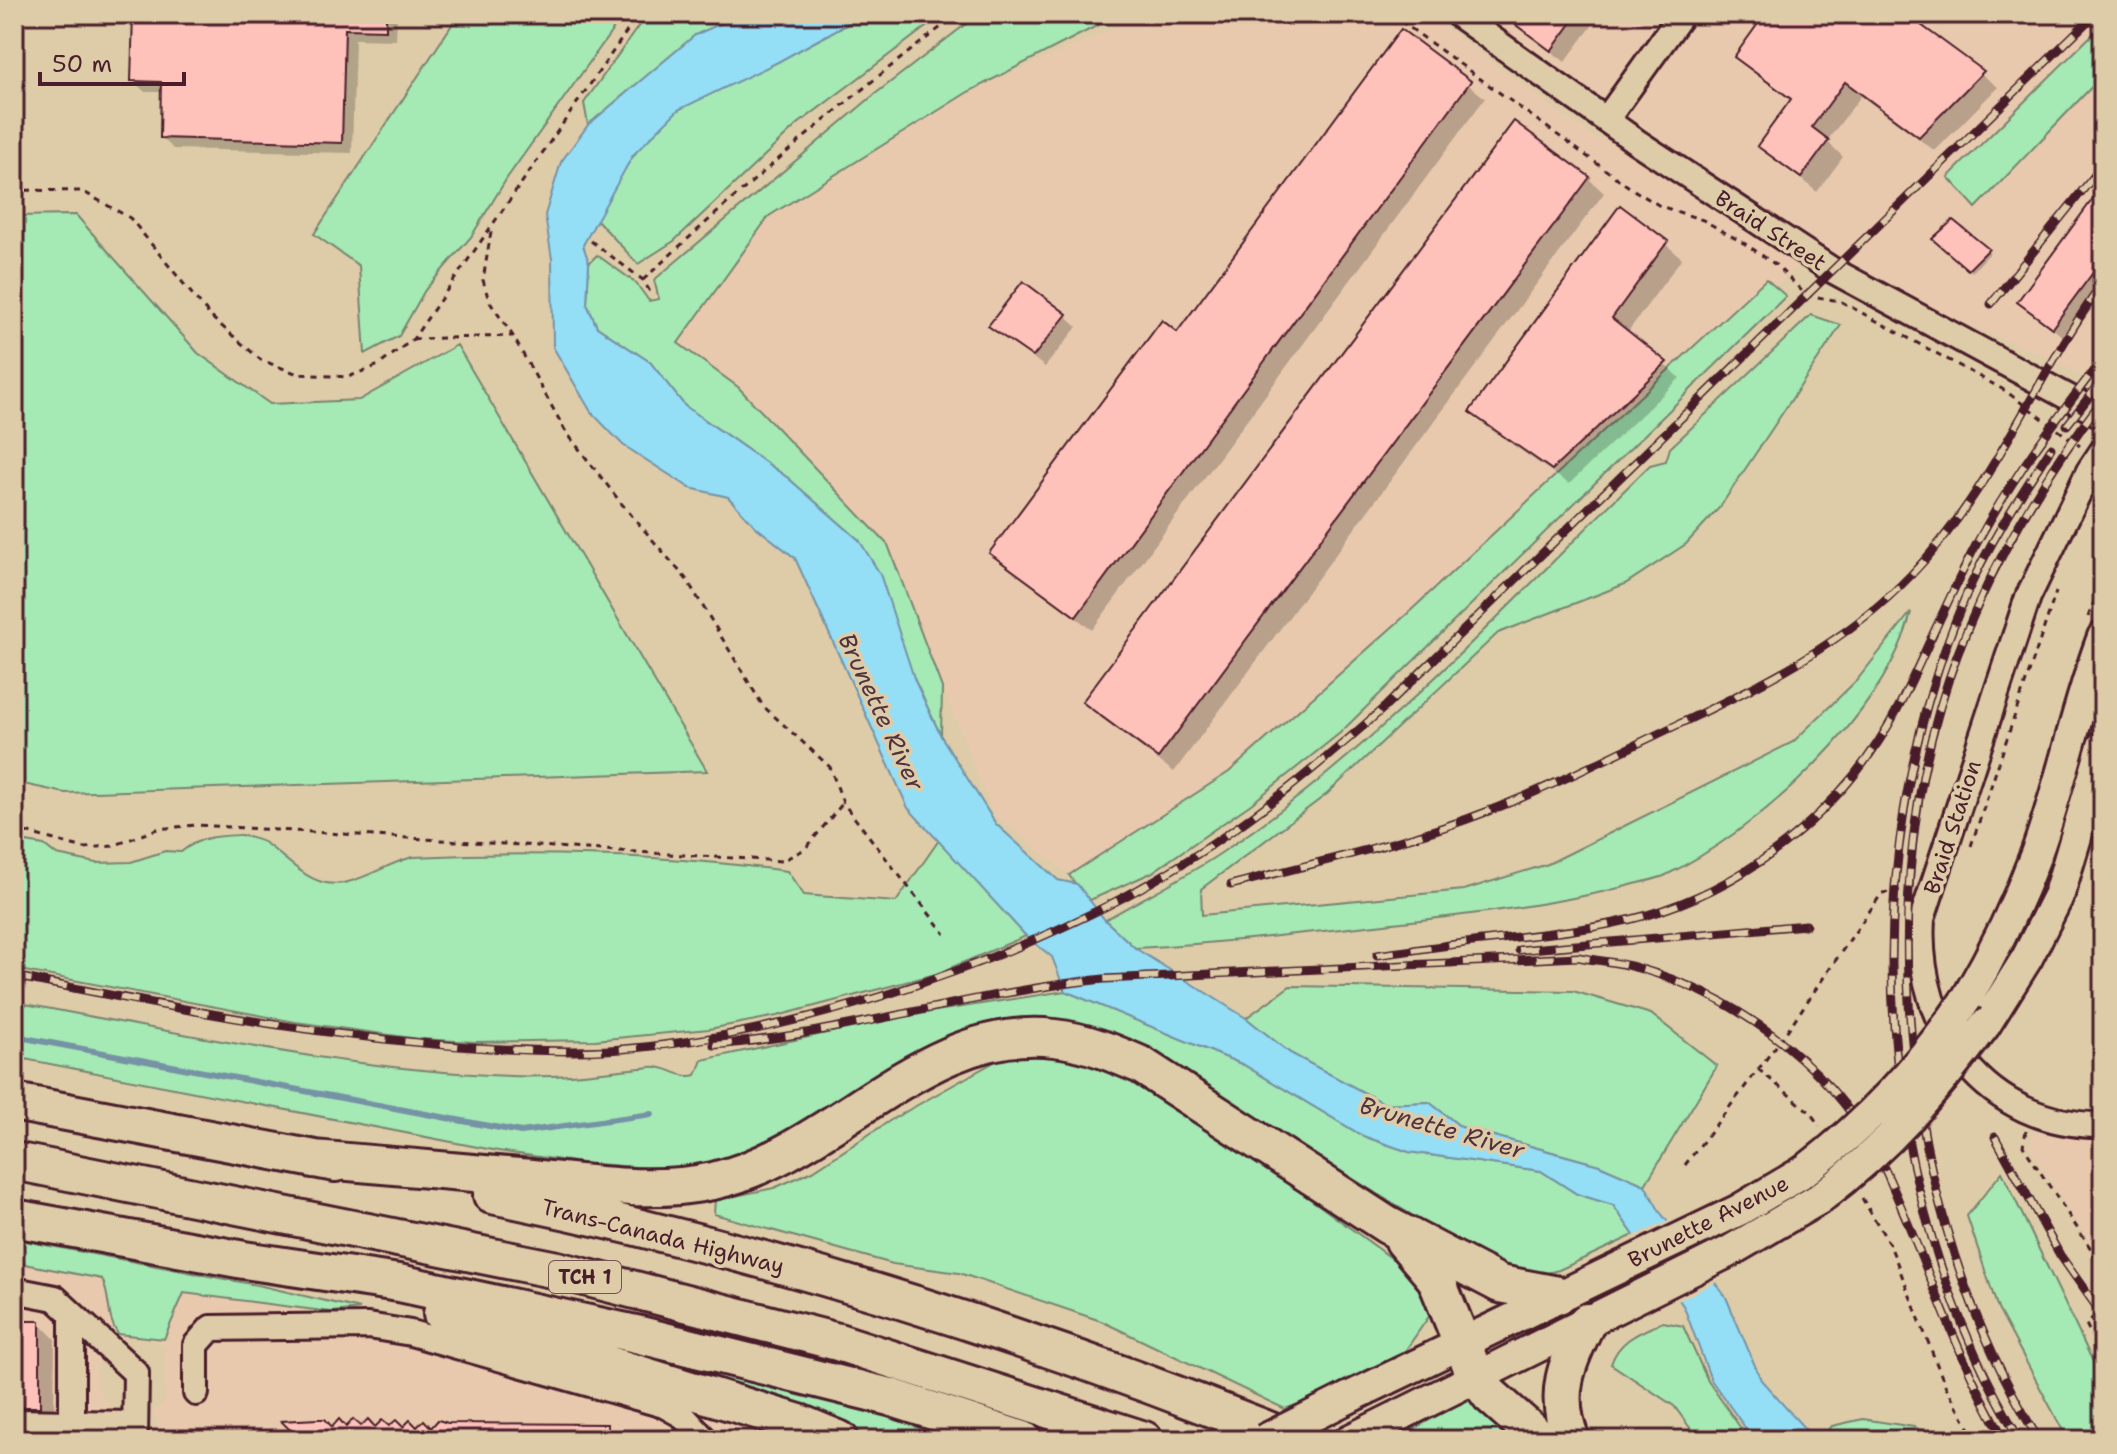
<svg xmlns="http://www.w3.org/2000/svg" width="2117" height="1454" viewBox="0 0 2117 1454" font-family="'Shantell Sans',sans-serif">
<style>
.built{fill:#e8c9ae}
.green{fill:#a5e9b4;stroke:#788470;stroke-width:2}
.water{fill:#94def6;stroke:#7692a5;stroke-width:2}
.pier{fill:#decca9}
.shadow{fill:#0003}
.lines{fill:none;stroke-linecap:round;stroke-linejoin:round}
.stream{stroke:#7692a5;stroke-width:6}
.building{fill:#fec2bb;stroke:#4a1f2b;stroke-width:2}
.minor-casing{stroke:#4a1f2b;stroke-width:30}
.major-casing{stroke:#4a1f2b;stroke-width:36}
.highway-casing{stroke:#4a1f2b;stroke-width:42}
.path{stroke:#4a1f2b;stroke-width:3;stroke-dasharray:6 6;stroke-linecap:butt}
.minor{stroke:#decca9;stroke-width:24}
.major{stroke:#decca9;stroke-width:30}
.highway{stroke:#decca9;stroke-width:36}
.rail-casing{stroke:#4a1f2b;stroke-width:9}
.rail{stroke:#decca9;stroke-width:6;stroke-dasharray:18;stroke-linecap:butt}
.major-bridge-casing{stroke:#4a1f2b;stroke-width:36;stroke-linecap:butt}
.major-bridge{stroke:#decca9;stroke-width:30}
.labels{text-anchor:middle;stroke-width:7;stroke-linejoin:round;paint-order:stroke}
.shield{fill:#decca9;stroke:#765351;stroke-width:2}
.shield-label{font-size:20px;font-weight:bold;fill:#4a1f2b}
.street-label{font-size:22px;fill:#4a1f2b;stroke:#decca9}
.water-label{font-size:24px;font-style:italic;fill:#51323f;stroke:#decca9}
</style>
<rect width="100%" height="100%" fill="#decca9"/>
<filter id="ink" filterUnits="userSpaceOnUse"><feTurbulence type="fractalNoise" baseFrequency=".0125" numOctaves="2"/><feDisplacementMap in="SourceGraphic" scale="16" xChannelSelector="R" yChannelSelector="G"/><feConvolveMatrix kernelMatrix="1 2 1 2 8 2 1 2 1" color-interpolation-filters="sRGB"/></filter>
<g filter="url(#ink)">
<path class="built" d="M1148,14h279l169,125 50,-3 -168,-122h625v371l-58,-29 -114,-46 -114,-63 -90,87 -498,438 -160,103 -76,-61 -105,-269 -210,-202 91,-127 199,-124z
M2033,1132l70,3v128l-73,-115z
M14,1262l169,31 148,19 29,-3 438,131h-641v-18l-5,-12 13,-6v-57l-16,-10 -16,-3 -24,10 -14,27 2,17 22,32 1,20h-106z"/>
<path class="green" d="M459,14h165l-117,164 -36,59 -46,53 -26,46 -34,18 -6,-88 -45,-32z
M647,14h95l-47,21 -107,90 -4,-22z
M865,14h78l-145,110 -124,117 -36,23 -42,-45c21,-39 46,-86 84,-110 57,-36 127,-58 185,-95z
M979,14h141l-152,78 -199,124 -91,127 60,44 150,158 54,143 -1,48 -26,-55 -56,-141 -71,-62 -103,-72 -35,-44 -53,-35 -10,-23 2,-41 8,-8 39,28 13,18 10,-2 -5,-19 221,-186z
M2103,24v51l-127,133 -28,-31z
M76,215l122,138 72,51 89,-4 98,-55 250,426 -642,22 -51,-11v-566z
M1766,279l20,17 -446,437 -89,71 -100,69 -63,28 -19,-26 160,-103 178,-158z
M1811,315l30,10 -121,182 -34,37 -61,40 -127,49 -171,161 -126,95 1,26 262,-25 84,-26 245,-122 64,-62 54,-68c-24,102 -154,220 -247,264 -13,5 -28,7 -41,11 -55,14 -111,22 -168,29 -107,12 -213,26 -320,32l-30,-28c38,-22 79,-42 116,-67 160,-107 292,-254 429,-388l16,-4 4,-13z
M241,835c8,3 18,4 24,8 25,17 48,49 83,39 23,-6 41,-19 65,-25 125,-6 249,-3 374,14l17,24 92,7 43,-62 87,96 -90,38 -159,42 -68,13 -114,11 -121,2 -55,-3 -124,-17 -281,-53v-129l30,5 13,10 39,8 35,-1 34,-11 16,1c19,-16 36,-16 60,-17z
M1290,986l283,5 78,23 66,52 -72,119 -46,-20 -138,-38 -32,-25 -44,2 -95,-51 -44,-35z
M1065,991l179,74 119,71 46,16 132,19 36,23 36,11 21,30 -75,35 -25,6 -44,-13 -240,-147 -155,-85 -198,39 -173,97 -48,3 -94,-7 -84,-12 -484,-94v-55c164,30 329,68 497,74 46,2 93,-4 139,-9 16,-2 32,13 46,8l6,-15 208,-45z
M1051,1051l66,18 76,44 220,161 21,35 -31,45 -69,37 -49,18 -184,-88 -142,-48 -66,-9 -179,-50 1,-14 59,-12 39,-17 78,-51 121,-68z
M2002,1172l91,190 10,12v66h-35l-70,-131 -31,-93z
M14,1239l248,47 98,23 -29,3 -147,-19 -20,46 -46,-5c-12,-16 -7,-37 -16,-55l-88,-17z
M1663,1322l20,4 25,55 41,59h-50l-25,-34 -63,-42c8,-25 30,-32 52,-42z
M632,1351l212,52 126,37h-106l-234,-87z
M1471,1397l43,43h-121z
M1863,1419l51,8 31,13h-127l14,-14z"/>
<path class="water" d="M742,14h123l-87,48 -100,48 -45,45 -50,90 6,18 -2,41 10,23 53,35 35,44 103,72 71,62 21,34 35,107 26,55 55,88 62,56 19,4 28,36 30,28 111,70 44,35 95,51 44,-2 32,25 138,38 46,20 15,27 66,85 35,83 54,60h-61l-43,-60 -27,-73 -71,-102 -36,-11 -36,-23 -132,-19 -46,-16 -119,-71 -179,-74 -13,-34 -26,-21 -118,-128 -113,-250 -39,-31 -28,-30 -38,-9 -67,-43 -32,-33 -38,-65 -1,-88 -7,-44 16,-53 27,-37 107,-90z"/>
<path class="pier" d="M1671,1220l47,61 -42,21 -45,-65z"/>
<path class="shadow" d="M135,14h262l-1,26 -41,-1 -3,114 -179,-4 -11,-12 1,-45h-18l-12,-11z
M1504,14h97l-36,48z
M1767,14h136l95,73 -63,64 -74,-55 -34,45 16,16 -26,35 -58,-47 33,-43 -56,-46z
M1402,32l83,66 -393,532 -100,-77 185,-219z
M1588,178l16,15 -430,579 -74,-55 -16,-15z
M2103,189v105l-35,47 -49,-40z
M1621,207l61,51 -55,75 53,45 -111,106 -82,-57 -15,-15z
M1953,223l37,30 -18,19 -38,-33z
M1066,315l11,12 -32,40 -54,-41z
M14,1323h25l16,16 -1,83h-40z
M448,1425l159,1 13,14h-318l31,-11 98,1z"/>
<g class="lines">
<path class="stream" d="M14,1036l507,96 131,-18"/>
</g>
<path class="building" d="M133,14h253v16l-41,-1 -3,114 -182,-5 1,-56 -30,-1z
M1501,14h77l-27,37z
M1765,14h141l78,57 -65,66 -74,-55 -33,45 17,13 -28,38 -44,-32 34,-47 -57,-42z
M1401,29l70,52 -395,536 -87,-64 173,-233 15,12z
M1514,121l76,56 -432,581 -76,-56z
M2103,185v74l-51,69 -35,-26z
M1620,205l48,36 -56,77 55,44 -115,108 -83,-58z
M1953,220l36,29 -21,21 -36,-31z
M1023,281l44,33 -34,43 -45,-31z
M14,1321h26v86h-26z
M318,1419h7l7,8 7,-8 7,8 7,-8 8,7 7,-7 7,8 7,-7 7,6 7,-6 7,7 7,-7 7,7 7,-7 7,8 7,-8 10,3 159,1 1,16h-308l-19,-19z"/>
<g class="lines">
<defs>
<path id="minor" d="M1457,14l180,128 195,128 271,146
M1606,120l76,-106
M2103,450l-14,21 -61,126 -106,322c-7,111 65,208 181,206
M14,1290l41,8 81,75 -1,67
M196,1393v-48l15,-17 157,-2 43,7 253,72 18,10 23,25
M14,1422l121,2
M72,1422v-105"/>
<path id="major" d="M1967,998c27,-46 50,-93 69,-144 26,-71 40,-146 67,-217
M1985,1025l42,-67 32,-64 44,-148
M1348,1398l391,-188 64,-38
M1350,1440l380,-189 89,-52"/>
<path id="highway" d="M14,1102l322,61
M313,1159c73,6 146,13 218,19 60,6 122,16 182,3 121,-27 212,-158 341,-143 31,3 59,15 87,27l246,160 113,59 58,11
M14,1161l543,109 281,72 306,98
M492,1195c273,55 542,141 801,245
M14,1218l230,42 155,23 237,51 254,63 133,43
M1404,1241l32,38 39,96 15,20 51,45
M442,1314l357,109 41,17
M1571,1440c-18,-45 -5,-77 16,-118"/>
</defs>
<use href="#minor" class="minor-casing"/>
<use href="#major" class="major-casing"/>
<use href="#highway" class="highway-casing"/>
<path class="path" d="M1391,14l241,175 28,17 43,14 44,25 29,20 30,30 34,6 164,89 76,56
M14,190l68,1 48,27 80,98 51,44 37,14 50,3 31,-12 34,-26 226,-325
M491,232l-8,48 6,21 24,35 53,96 55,71 66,77 76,126 67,61 13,36 102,131
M591,241l52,39 9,15
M643,280c101,-94 205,-182 315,-266
M413,339l100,-3
M2088,617l15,-39
M14,829l70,19 29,-2 44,-17 39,-4 586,36 23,-12 38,-46
M1971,846l85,-254
M1758,1069l53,44 8,13
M2026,1131l-3,15 80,121
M1685,1165l95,-124 102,-148 27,-4
M1862,1198l28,47 55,140 31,55
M2103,1308l-17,16 17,36"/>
<use href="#minor" class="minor"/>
<use href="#major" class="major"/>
<use href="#highway" class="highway"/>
<defs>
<path id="rail" d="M1991,304l112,-139
M2067,425l36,-46
M1231,885c85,-23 173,-41 255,-73 66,-25 129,-58 193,-88 84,-40 167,-81 232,-149 82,-85 124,-198 192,-292
M1519,950l287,-25
M1377,955c38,-5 76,-11 114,-15 58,-7 116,-11 172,-30 100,-34 188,-110 236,-204 27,-54 50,-110 78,-163 35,-66 81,-126 126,-185
M14,976c182,37 367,73 554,75 183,1 445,-85 602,-180 78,-46 148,-105 216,-165l709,-692
M714,1045c131,-11 259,-53 390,-66l474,-22c20,4 41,5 60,11 104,29 204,106 249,206 40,89 68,181 118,266
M1995,1137l65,118 43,61
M2020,1440c-148,-250 -169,-571 -56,-840 23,-54 55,-103 87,-152
M2039,1440c-72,-118 -112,-249 -126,-387 -26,-255 35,-451 190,-654"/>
</defs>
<use href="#rail" class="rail-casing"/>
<use href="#rail" class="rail"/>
<defs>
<path id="major-bridge" d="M1803,1172c66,-50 117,-105 164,-174
M1819,1199c72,-55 112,-103 166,-174
M1264,1440l84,-42"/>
</defs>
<use href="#major-bridge" class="major-bridge-casing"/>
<use href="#major-bridge" class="major-bridge"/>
</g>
</g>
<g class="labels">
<rect class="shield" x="549" y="1261" width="72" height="32" rx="6"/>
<g class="shield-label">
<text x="585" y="1284">TCH 1</text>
</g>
<g class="street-label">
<text transform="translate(1771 230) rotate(33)" y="8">Braid Street</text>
<text transform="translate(1952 827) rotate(-72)" y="8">Braid Station</text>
<text transform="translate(1708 1221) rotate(-27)" y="8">Brunette Avenue</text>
<text transform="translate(663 1236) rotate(14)" y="8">Trans-Canada Highway</text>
</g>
<g class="water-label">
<text transform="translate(881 712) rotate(65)" y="8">Brunette River</text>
<text transform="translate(1442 1128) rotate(16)" y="8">Brunette River</text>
</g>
</g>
<rect width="2117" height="1454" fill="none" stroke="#decca9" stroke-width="48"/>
<rect x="24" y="24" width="2069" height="1406" fill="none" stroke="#4a1f2b" stroke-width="3" filter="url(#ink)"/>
<path d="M40 72v12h144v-12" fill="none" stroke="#4a1f2b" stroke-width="4"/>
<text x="52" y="72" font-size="24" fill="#4a1f2b" stroke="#decca9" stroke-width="6" paint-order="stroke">50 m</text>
</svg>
